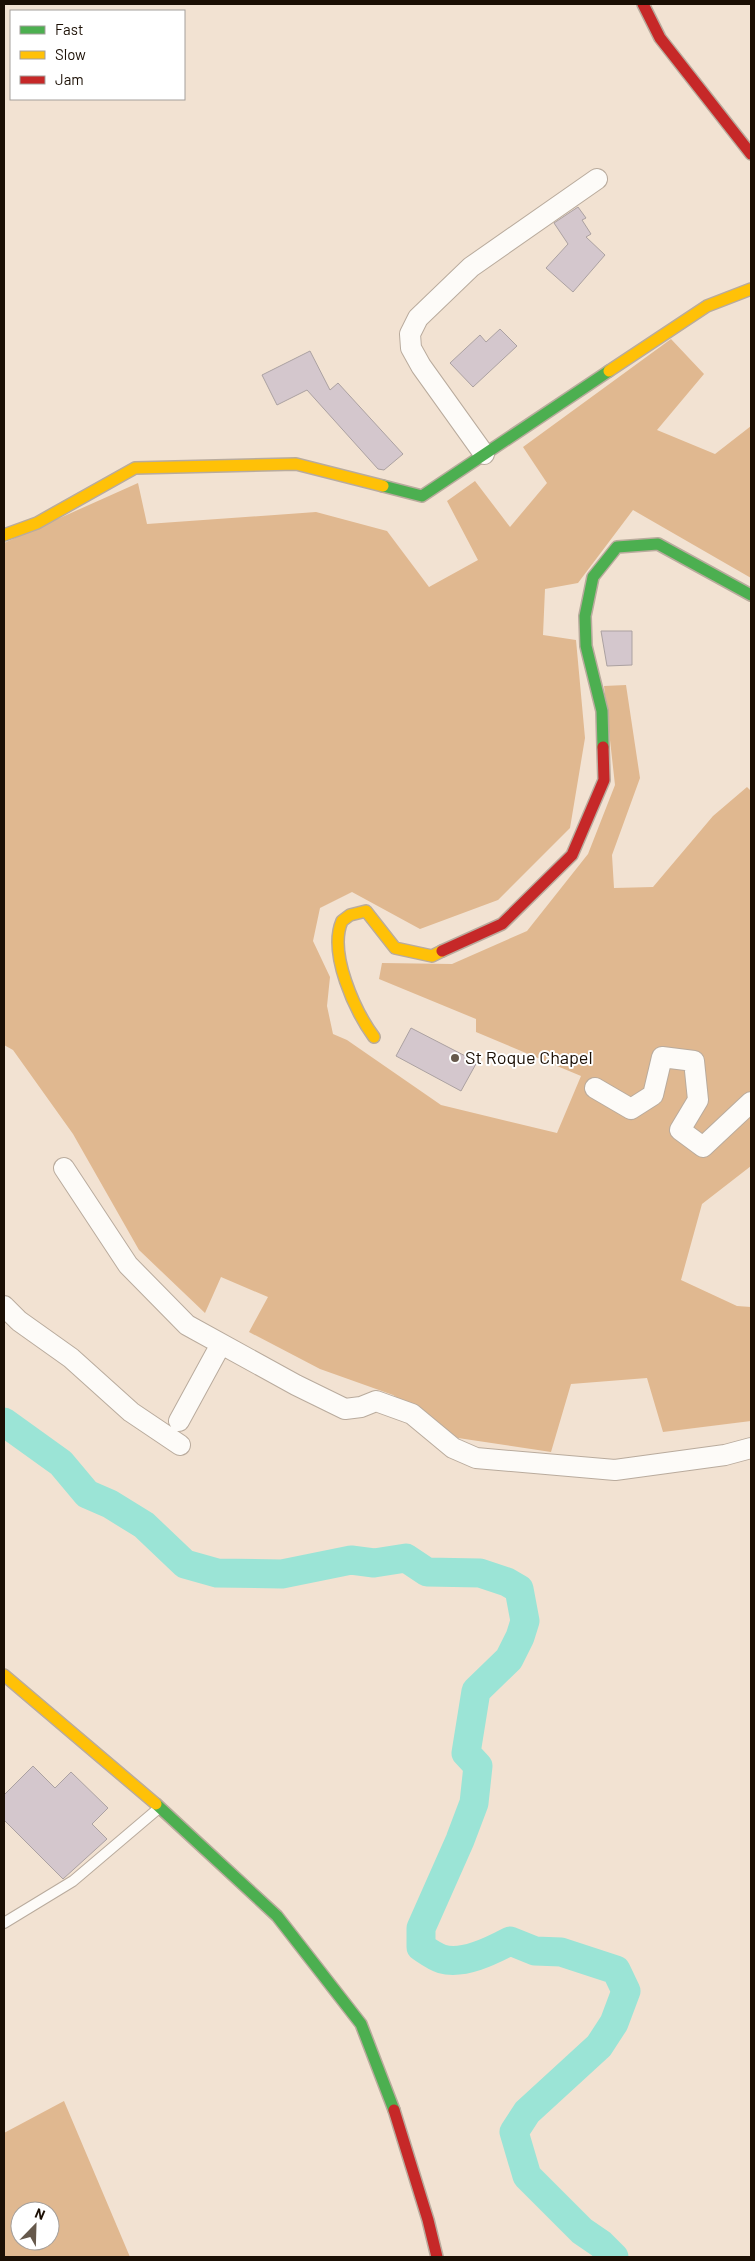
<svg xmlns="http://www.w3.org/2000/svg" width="755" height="2261" viewBox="0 0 755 2261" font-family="Barlow,sans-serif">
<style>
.forest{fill:#e0b890;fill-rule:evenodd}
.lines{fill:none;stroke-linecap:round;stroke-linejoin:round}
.river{stroke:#9be4d6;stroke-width:29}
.building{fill:#d4c7cd;stroke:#aba1a1}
.lane-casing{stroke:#b9ab9d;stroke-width:12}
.street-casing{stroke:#b9ab9d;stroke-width:22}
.fast-casing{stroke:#b9ab9d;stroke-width:14}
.slow-casing{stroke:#b9ab9d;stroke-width:14}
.jam-casing{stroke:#b9ab9d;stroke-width:14}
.lane{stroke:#fdfbf8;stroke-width:10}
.street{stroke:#fdfbf8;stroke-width:20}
.fast{stroke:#4caf50;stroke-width:11}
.slow{stroke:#ffc107;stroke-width:11}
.jam{stroke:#c62828;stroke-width:11}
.poi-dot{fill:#66594c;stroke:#fff;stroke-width:2}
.labels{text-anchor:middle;stroke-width:4;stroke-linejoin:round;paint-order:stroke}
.poi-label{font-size:18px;fill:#1b0f04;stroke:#fff;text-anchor:start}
</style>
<rect width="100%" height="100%" fill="#f2e2d2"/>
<path class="forest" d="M671,339l33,35 -47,56 58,24 36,-28v152l-118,-68 -55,73 -33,6 -2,46 33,5 9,98 -15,90 -72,72 -78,29 -68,-37 -32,16 -7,33 17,36 -3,29 6,28 14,6 94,65 116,28 24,-57 -105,-44v-13l-97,-40 3,-16 70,1 75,-33 61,-77 27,-69 -11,-99 22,-1 14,93 -28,77 2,33 39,-1 60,-71 34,-29 4,4v375l-49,38 -21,76 56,26 14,1v114l-88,11 -16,-54 -76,6 -20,68 -93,-14 -65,-43 -73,-26 -71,-37 19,-35 -47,-20 -16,36 -66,-63 -66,-116 -60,-84 -9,-5v-502l134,-60 9,41 169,-12 71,19 42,56 49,-27 -31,-59 28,-20 35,46 37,-44 -24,-36z
M64,2101l66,156h-126v-124zM20,2211h30v30h-30z"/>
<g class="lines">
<path class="river" d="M4,1422l57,41 26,31 23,10 34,21 41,39 32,9 65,1 69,-14 23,3 32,-5 21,14 53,1 27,9 12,7 6,32 -5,16 -11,22 -33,32 -10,62 12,13 -4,37 -14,37 -39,88v19c6,4 14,10 21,12 21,6 49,-8 68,-18l25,10 26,1 55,18 10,21 -12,32 -15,23 -72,66 -13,20 13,44 55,55 19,13 13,13"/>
</g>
<path class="building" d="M578,207l8,11 -4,2 9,14 -5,3 19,18 -32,37 -27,-24 22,-24 -14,-21z
M500,329l17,17 -44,41 -23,-24 30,-28 6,7z
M310,351l20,39 8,-7 65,71 -19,16 -6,-1 -71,-79 -30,15 -15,-30z
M601,631h31v34l-25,1z
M411,1028l66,34 -16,29 -65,-35z
M33,1766l22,22 16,-16 37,36 -16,16 15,15 -44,40 -59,-59v-25z"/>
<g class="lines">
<defs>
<path id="lane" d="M4,1923l69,-42 86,-73"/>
<path id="street" d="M484,454l-63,-88 -10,-18 -1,-14 8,-16 53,-51 126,-88
M595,1088l36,21 22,-14 9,-38 32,4 4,39 -18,30 23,17 48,-45
M64,1168l64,97 59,60 109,60 49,24 16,-2 15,-6 36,13 41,34 23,10 139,12 110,-15 26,-7
M4,1306l15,15 52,37 60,54 49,33
M179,1421l42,-77"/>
<path id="fast" d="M383,486l39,10 187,-125
M603,747l-1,-36 -16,-65 -1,-30 8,-39 24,-30 41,-3 93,51
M156,1804l121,112 84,108 33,86"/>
<path id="slow" d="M609,371l98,-65 44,-17
M4,535l33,-12 98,-55 161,-4 87,22
M374,1037c-19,-26 -46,-84 -32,-116l8,-6 16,-4 29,37 37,8 10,-5
M4,1675l152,129"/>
<path id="jam" d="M643,4l17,34 91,116
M442,951l60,-27 70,-69 32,-75 -1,-33
M394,2110l34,110 9,37"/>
</defs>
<use href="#lane" class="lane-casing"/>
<use href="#street" class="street-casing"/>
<use href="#fast" class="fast-casing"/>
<use href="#slow" class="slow-casing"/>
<use href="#jam" class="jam-casing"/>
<use href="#lane" class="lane"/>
<use href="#street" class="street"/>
<use href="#fast" class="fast"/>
<use href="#slow" class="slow"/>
<use href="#jam" class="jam"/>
</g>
<circle class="poi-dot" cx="455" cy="1058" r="5"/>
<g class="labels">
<g class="poi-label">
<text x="465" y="1064">St Roque Chapel</text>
</g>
</g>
<rect width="755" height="2261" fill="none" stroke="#1b0f04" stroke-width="10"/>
<rect x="10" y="10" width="175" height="90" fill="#ffffff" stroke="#a49f9b"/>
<rect x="20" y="26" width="25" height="8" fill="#4caf50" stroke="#a49f9b"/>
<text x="55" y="35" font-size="15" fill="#1b0f04">Fast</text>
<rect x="20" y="51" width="25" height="8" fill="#ffc107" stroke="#a49f9b"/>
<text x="55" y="60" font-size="15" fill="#1b0f04">Slow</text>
<rect x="20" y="76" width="25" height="8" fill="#c62828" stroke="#a49f9b"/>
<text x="55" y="85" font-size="15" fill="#1b0f04">Jam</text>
<g transform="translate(35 2226) rotate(23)"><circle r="24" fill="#ffffff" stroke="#a49f9b"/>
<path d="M0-4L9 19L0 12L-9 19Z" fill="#66594c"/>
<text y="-8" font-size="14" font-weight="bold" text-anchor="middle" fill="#1b0f04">N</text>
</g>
</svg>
